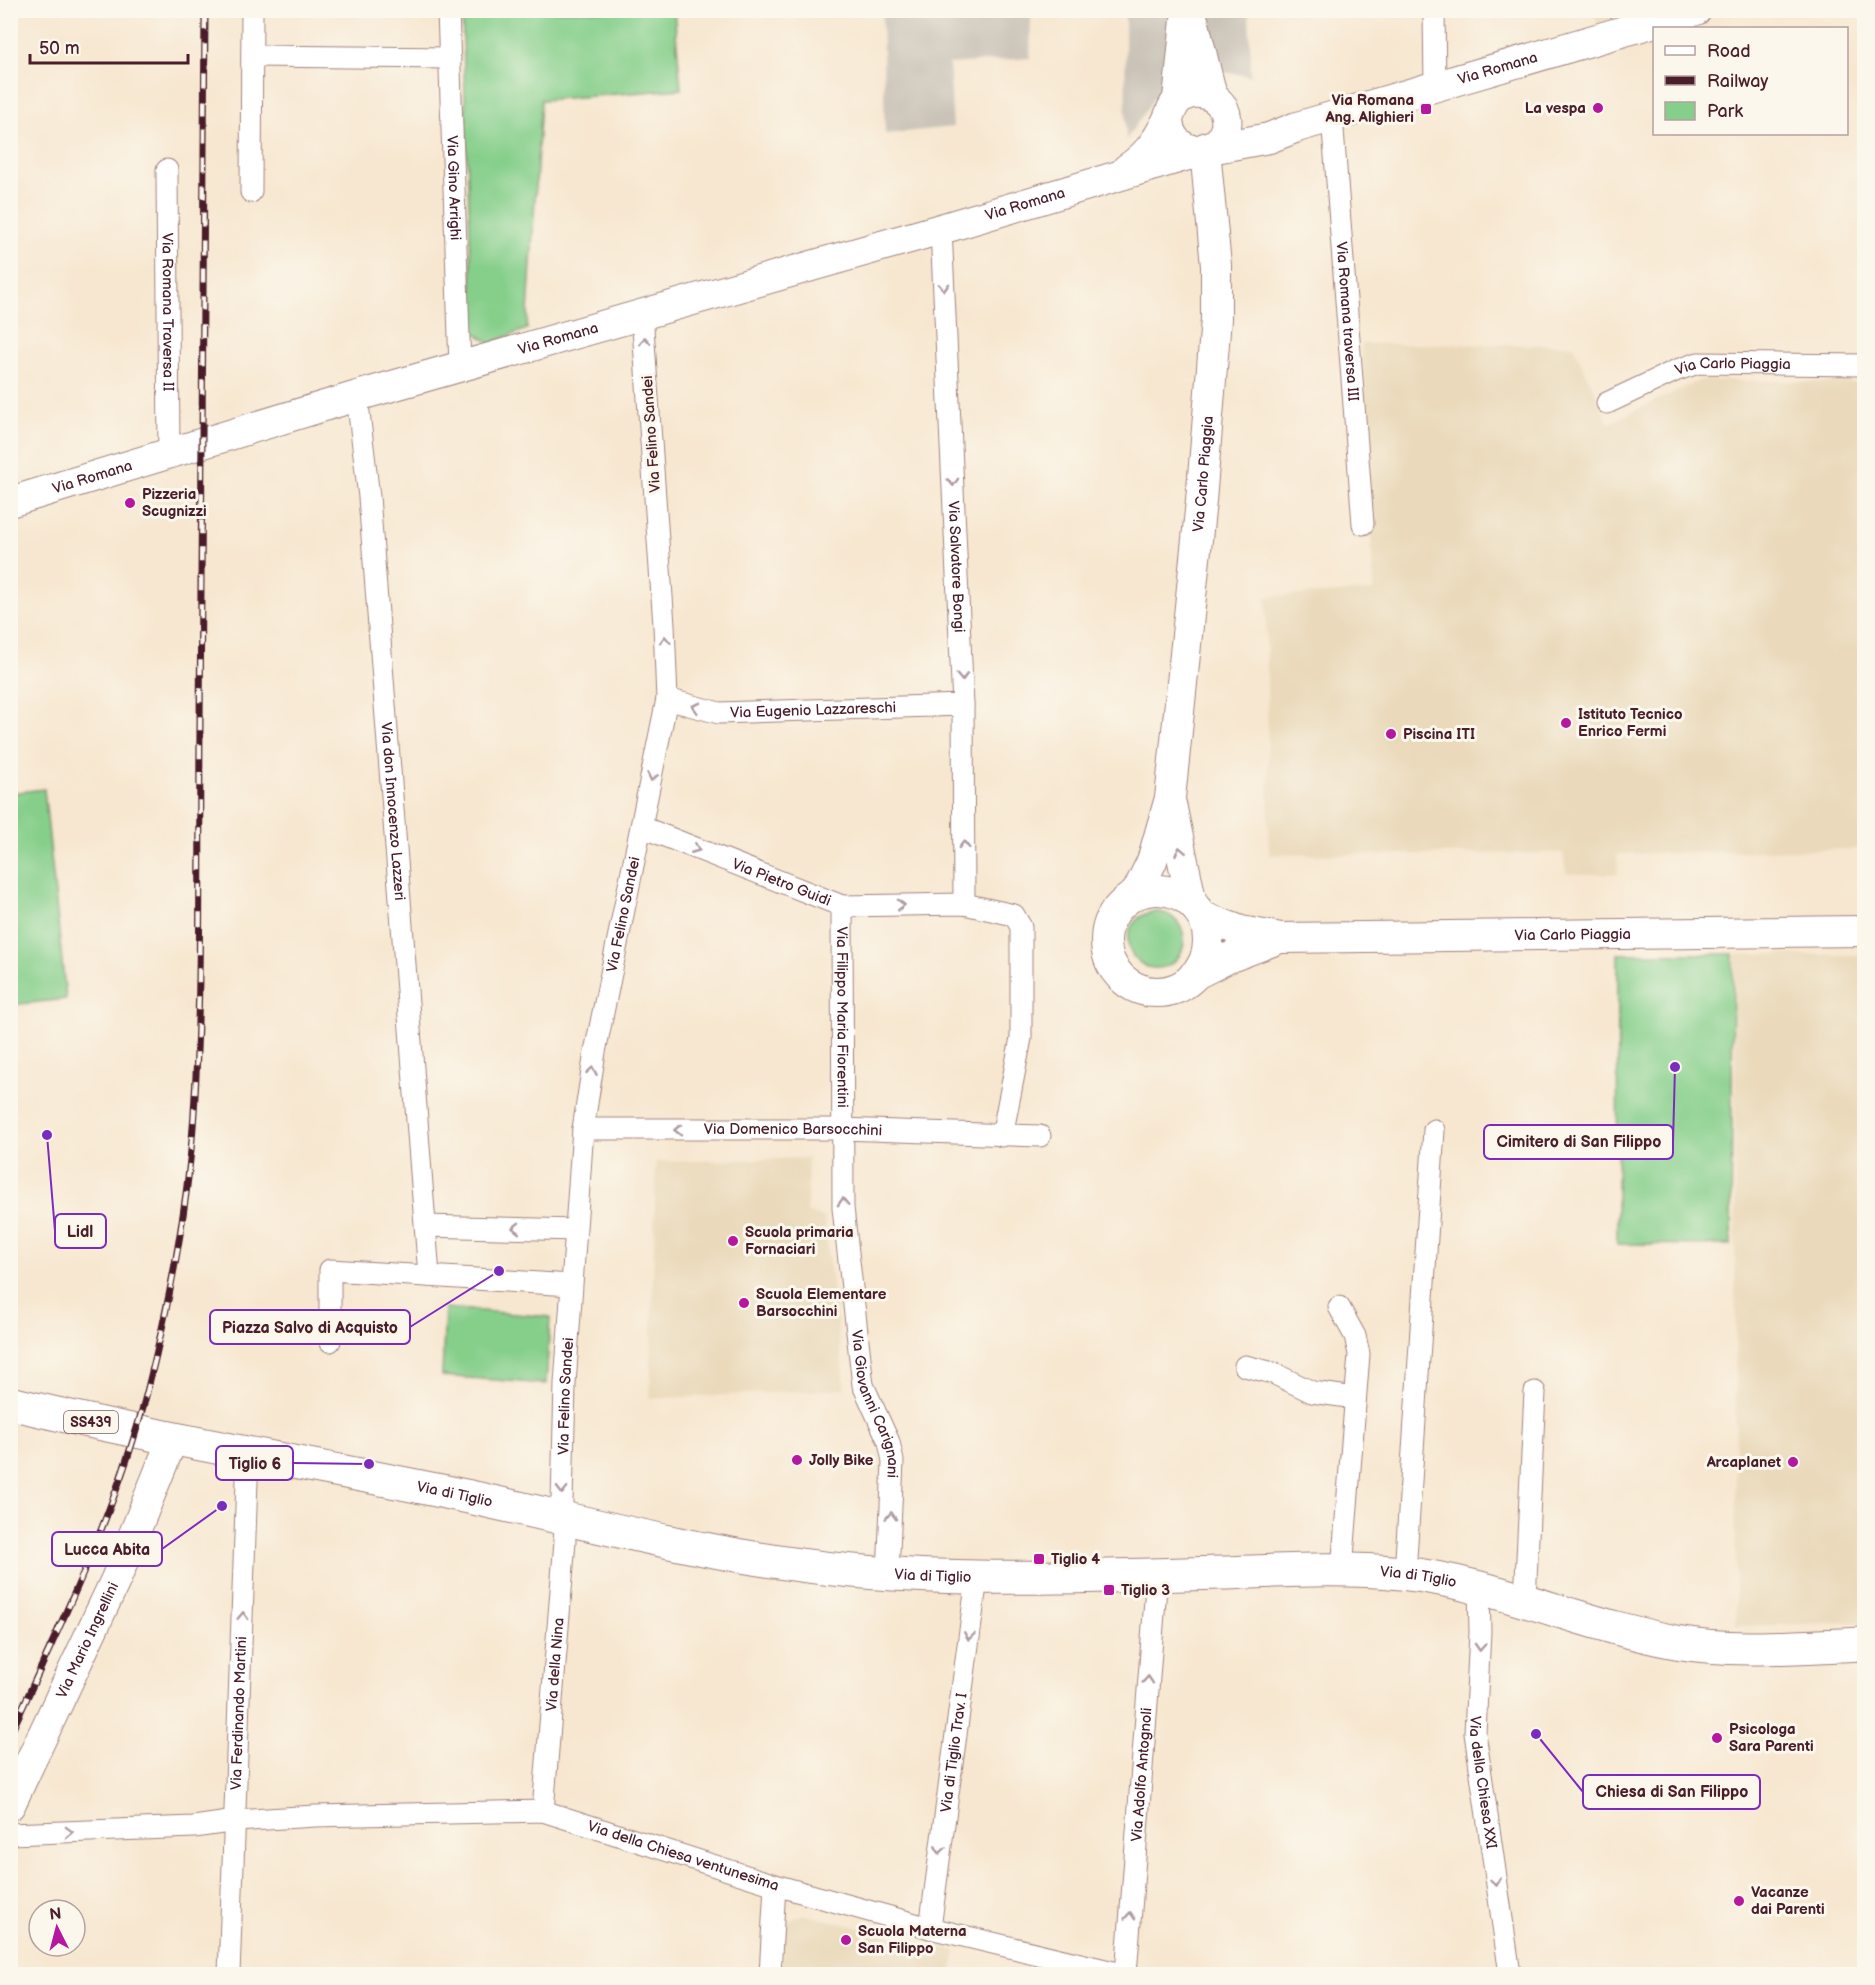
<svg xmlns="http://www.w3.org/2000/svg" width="1875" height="1985" viewBox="0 0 1875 1985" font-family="'Balsamiq Sans',sans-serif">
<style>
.built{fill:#ead9ba}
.industrial{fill:#cac3b8}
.green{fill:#86cf8b;stroke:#68775b;stroke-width:1.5}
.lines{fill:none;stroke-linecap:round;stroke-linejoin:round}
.street-casing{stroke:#a0837e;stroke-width:23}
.secondary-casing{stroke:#a0837e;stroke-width:32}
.primary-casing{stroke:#a0837e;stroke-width:35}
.street{stroke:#fff;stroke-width:21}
.secondary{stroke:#fff;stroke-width:30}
.primary{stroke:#fff;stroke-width:33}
.rail-casing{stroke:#4a1f2b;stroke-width:7}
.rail{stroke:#fbf7ec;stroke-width:4.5;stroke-dasharray:14;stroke-linecap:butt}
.oneway{stroke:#ae9aa0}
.poi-dot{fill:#b5179e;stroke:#fbf7ec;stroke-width:2}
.labels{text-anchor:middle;stroke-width:6;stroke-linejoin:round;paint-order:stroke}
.shield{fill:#fbf7ec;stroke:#7f6065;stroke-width:1.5}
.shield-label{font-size:14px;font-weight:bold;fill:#4a1f2b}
.street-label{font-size:15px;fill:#4a1f2b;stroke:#fbf7ec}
.poi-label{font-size:15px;font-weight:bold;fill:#4a1f2b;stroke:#fbf7ec;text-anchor:start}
.leader{fill:none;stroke:#7b2cbf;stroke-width:2}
.callout-dot{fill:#7b2cbf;stroke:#fbf7ec;stroke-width:2}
.callout{fill:#fbf7ec;stroke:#7b2cbf;stroke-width:2}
.callout-label{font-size:16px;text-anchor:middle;font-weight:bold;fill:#4a1f2b}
</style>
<rect width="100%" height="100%" fill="#fbf7ec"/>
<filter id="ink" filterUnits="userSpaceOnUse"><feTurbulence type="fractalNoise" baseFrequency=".0167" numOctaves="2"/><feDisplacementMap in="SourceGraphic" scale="12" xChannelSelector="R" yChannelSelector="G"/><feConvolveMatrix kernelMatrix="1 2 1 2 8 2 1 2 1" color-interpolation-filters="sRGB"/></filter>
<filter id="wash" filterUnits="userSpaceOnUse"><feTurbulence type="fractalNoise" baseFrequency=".008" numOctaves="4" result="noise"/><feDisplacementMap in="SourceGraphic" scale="24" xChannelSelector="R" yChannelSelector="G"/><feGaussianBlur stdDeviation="1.35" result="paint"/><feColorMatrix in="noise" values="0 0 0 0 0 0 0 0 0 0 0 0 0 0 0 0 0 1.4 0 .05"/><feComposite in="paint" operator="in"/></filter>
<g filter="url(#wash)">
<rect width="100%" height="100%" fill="#f7e7d0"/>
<path class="built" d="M1594,10l46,1 -43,13z
M1361,344l212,1 36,78 91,-43 161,3 3,5v461l-247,5 1,20h-52l-3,-21 -294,2 -3,-258 108,-6z
M1735,954l129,1v667l-128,4z
M808,1158l-1,54 17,6 21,171 -195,10 6,-237z
M803,1914l153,37 -4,23h-170v-45l6,-7z"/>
<path class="industrial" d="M882,11h149l-1,47 -81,6 4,63 -68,7z
M1125,11h124l2,65 -37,-5 -49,10 -39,59z"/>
<path class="green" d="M462,11h212l7,78 -140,11 -14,229 -37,14 -16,-11 -1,-10z
M44,789l22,210 -55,6v-212z
M1128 940a28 28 0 1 1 56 0a28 28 0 1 1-56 0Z
M1618,954h115l-2,291 -114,-1z
M445,1308l105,9 -4,67 -104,-8z"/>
</g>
<g filter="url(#ink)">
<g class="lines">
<defs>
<g id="street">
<path id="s1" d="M448,10l12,357"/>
<path d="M1434,10l1,77"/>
<path d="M252,56l198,2"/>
<path id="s2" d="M1332,116l31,408"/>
<path id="s3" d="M167,170l2,286"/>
<path d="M251,192l1,-182"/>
<path id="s4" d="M941,229l22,476 1,199"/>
<path id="s5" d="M357,396l12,101 60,779"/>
<path id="s6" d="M1607,403l70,-33 21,-7 166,2"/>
<path id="s7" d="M667,699l52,14 244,-8"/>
<path id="s8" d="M642,827l200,79 122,-2 50,11 7,12v111l-19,98"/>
<path id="s9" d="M842,906l1,302 20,177 26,57 4,19 -5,113"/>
<path id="s10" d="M583,1129h259l198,7"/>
<path d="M426,1226l149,4"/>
<path d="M1339,1307l16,29 4,18 -17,216"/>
<path d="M330,1341v-71l241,15"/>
<path d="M1245,1366l28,7 39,19 43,6"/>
<path d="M1405,1573l29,-443"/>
<path id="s11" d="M1479,1589l1,43 -5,101 35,241"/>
<path d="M1525,1600l10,-208"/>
<path id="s12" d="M543,1811l22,-270 -3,-39 3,-118 18,-255 12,-77 72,-353 -3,-74 -22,-311"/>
<path id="s13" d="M10,1834l184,-7 42,-6 79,-5 228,-5 232,74 155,43 192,46"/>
<path id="s14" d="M930,1928l47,-350"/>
<path id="s15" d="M229,1974l19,-521"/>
<path d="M770,1974l5,-89"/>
<path id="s16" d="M1126,1974l31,-400"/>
</g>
<g id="secondary">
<path d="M1193,20l19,76"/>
<path d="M1178,99l9,-89"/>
<path d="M1127,169c19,-13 29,-26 39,-46 5,-9 5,-17 13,-24 17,-14 44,-3 47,18 2,10 -2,18 -8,26l-21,8c-17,-3 -28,-13 -29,-31"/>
<path id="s17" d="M10,502l347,-106 584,-167 264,-79 64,-12 28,-11 399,-117"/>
<path d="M1171,804l21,100"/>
<circle cx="1157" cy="941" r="51"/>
<path id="s18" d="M1136,894l16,-33 18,-63 31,-297 15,-182v-53l-11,-116"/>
<path id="s19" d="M1201,916l40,15 40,7 583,-7"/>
<path d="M1194,975l34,-17 52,-20"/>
<path id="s20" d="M10,1805l106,-226 56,-139"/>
</g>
<g id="primary">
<path id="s21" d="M10,1403c145,35 290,59 436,89 134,28 270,67 407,79 123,11 246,5 369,2 59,-2 120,-6 179,0 94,10 182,52 275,69 61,11 126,4 188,2"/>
</g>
</defs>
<use href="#street" class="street-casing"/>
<use href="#secondary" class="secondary-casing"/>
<use href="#primary" class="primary-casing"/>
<use href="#street" class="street"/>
<use href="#secondary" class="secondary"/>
<use href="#primary" class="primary"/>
<defs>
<path id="rail" d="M10,1735c51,-112 106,-223 137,-343 23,-91 41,-185 47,-279 8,-129 5,-259 6,-388 2,-238 3,-476 5,-715"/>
</defs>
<use href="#rail" class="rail-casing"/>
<use href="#rail" class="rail"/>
</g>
<defs><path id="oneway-chevron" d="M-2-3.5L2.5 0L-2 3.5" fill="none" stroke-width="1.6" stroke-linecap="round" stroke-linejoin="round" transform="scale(1.5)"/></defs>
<g class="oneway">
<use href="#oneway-chevron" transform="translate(944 287) rotate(87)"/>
<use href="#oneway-chevron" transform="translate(645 341) rotate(-94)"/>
<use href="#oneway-chevron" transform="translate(953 482) rotate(87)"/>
<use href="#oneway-chevron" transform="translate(665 640) rotate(-92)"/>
<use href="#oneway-chevron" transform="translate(962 677) rotate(88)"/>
<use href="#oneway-chevron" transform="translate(696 707) rotate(-164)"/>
<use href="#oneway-chevron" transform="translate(652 777) rotate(102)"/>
<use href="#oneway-chevron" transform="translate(964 845) rotate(-91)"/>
<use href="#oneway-chevron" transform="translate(696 849) rotate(22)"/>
<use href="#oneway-chevron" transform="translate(1180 851) rotate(-101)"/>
<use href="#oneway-chevron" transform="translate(901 905) rotate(-1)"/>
<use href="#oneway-chevron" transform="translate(592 1071) rotate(-80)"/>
<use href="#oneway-chevron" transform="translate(678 1130) rotate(-180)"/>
<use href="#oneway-chevron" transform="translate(843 1202) rotate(-92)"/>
<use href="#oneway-chevron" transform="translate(516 1228) rotate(-179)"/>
<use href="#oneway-chevron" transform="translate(562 1490) rotate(91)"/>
<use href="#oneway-chevron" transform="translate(891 1516) rotate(-87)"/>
<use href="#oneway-chevron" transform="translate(243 1616) rotate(-88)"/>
<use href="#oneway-chevron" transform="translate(969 1636) rotate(98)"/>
<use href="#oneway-chevron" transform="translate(1480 1647) rotate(93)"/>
<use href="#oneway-chevron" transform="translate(1148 1680) rotate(-86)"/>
<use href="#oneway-chevron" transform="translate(69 1832) rotate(-2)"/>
<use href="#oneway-chevron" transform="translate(940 1850) rotate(98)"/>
<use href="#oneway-chevron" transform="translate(1496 1882) rotate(82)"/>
<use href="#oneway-chevron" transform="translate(1130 1916) rotate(-86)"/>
</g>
</g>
<g class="poi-dot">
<circle cx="1598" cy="108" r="6"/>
<rect x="1420" y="103" width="12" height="12" rx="3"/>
<circle cx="130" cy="503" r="6"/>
<circle cx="1566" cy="723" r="6"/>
<circle cx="1391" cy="734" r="6"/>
<circle cx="733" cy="1241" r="6"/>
<circle cx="744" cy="1303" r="6"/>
<circle cx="797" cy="1460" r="6"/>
<circle cx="1793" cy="1462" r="6"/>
<rect x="1033" y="1553" width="12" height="12" rx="3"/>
<rect x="1103" y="1584" width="12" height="12" rx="3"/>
<circle cx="1717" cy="1738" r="6"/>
<circle cx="1739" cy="1901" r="6"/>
<circle cx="846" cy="1940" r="6"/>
</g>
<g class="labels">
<rect class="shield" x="64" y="1411" width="54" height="22" rx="4.5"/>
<g class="shield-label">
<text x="91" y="1427">SS439</text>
</g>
<g class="street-label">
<text dy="5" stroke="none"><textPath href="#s17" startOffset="1550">Via Romana</textPath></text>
<text dy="5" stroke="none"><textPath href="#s1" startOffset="178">Via Gino Arrighi</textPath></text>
<text dy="5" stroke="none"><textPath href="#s17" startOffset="1058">Via Romana</textPath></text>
<text dy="5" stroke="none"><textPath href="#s3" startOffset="142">Via Romana Traversa II</textPath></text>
<text dy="5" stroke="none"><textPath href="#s2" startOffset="206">Via Romana traversa III</textPath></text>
<text dy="5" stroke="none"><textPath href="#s17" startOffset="572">Via Romana</textPath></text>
<text dy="5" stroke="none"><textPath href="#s6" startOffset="134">Via Carlo Piaggia</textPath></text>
<text transform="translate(651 434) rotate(-94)" y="5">Via Felino Sandei</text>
<text dy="5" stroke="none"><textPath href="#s18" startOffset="428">Via Carlo Piaggia</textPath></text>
<text dy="5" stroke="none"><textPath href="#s17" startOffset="86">Via Romana</textPath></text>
<text dy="5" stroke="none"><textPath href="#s4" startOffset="338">Via Salvatore Bongi</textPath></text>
<text dy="5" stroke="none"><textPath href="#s7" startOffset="148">Via Eugenio Lazzareschi</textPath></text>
<text dy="5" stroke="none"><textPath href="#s5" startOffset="417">Via don Innocenzo Lazzeri</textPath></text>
<text dy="5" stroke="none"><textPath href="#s8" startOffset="150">Via Pietro Guidi</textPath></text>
<text dy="5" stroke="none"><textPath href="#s12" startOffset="902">Via Felino Sandei</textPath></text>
<text dy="5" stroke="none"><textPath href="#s19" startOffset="375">Via Carlo Piaggia</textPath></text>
<text dy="5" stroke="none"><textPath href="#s9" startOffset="111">Via Filippo Maria Fiorentini</textPath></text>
<text dy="5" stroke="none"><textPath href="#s10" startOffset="210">Via Domenico Barsocchini</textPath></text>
<text dy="5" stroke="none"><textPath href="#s12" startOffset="416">Via Felino Sandei</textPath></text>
<text dy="5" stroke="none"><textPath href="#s9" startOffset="502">Via Giovanni Carignani</textPath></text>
<text dy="5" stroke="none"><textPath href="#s21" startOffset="454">Via di Tiglio</textPath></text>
<text dy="5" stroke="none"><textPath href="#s21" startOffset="940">Via di Tiglio</textPath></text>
<text dy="5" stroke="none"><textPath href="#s21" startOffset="1426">Via di Tiglio</textPath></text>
<text dy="5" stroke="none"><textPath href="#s20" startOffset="182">Via Mario Ingrellini</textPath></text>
<text dy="5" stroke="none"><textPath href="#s12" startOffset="147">Via della Nina</textPath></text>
<text dy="5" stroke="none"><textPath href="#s15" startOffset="261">Via Ferdinando Martini</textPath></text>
<text dy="5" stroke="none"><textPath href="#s14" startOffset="177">Via di Tiglio Trav. I</textPath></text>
<text dy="5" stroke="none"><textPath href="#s16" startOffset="200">Via Adolfo Antognoli</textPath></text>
<text dy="5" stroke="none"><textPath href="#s11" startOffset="194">Via della Chiesa XXI</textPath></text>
<text dy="5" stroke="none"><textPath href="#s13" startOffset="681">Via della Chiesa ventunesima</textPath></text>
</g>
<g class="poi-label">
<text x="1414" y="105" text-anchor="end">Via Romana<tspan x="1414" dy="17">Ang. Alighieri</tspan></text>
<text x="1586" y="113" text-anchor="end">La vespa</text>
<text x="142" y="499">Pizzeria<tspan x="142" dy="17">Scugnizzi</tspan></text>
<text x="1578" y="719">Istituto Tecnico<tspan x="1578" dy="17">Enrico Fermi</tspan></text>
<text x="1403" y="739">Piscina ITI</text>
<text x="745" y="1237">Scuola primaria<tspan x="745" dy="17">Fornaciari</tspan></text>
<text x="756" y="1299">Scuola Elementare<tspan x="756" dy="17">Barsocchini</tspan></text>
<text x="809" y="1465">Jolly Bike</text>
<text x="1781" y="1467" text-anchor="end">Arcaplanet</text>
<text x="1051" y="1564">Tiglio 4</text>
<text x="1121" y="1595">Tiglio 3</text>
<text x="1729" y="1734">Psicologa<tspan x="1729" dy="17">Sara Parenti</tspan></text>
<text x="1751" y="1897">Vacanze<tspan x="1751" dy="17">dai Parenti</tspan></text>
<text x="858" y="1936">Scuola Materna<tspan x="858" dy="17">San Filippo</tspan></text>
</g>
</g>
<path class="leader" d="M1675 1067L1673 1142M47 1135L55 1231M499 1271L410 1327M369 1464L293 1463M222 1506L162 1549M1536 1734L1583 1792"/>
<g class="callout-dot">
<circle cx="1675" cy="1067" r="6"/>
<circle cx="47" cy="1135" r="6"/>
<circle cx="499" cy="1271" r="6"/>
<circle cx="369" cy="1464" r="6"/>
<circle cx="222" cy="1506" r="6"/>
<circle cx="1536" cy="1734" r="6"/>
</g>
<g class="callout">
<rect x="1484" y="1125" width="189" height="34" rx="6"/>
<rect x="55" y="1214" width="51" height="34" rx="6"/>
<rect x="210" y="1310" width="200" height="34" rx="6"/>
<rect x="216" y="1446" width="77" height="34" rx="6"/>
<rect x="52" y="1532" width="110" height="34" rx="6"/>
<rect x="1583" y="1775" width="177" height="34" rx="6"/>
</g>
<g class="callout-label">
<text x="1579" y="1147">Cimitero di San Filippo</text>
<text x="80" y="1237">Lidl</text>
<text x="310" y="1333">Piazza Salvo di Acquisto</text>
<text x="255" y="1469">Tiglio 6</text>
<text x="107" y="1555">Lucca Abita</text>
<text x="1672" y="1797">Chiesa di San Filippo</text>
</g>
<rect width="1875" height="1985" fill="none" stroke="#fbf7ec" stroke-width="36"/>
<rect x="1653" y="27" width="195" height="108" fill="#fbf7ec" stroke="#b4a19f" stroke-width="1.5"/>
<rect x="1665" y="46" width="30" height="9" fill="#ffffff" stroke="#b4a19f" stroke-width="1.5"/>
<text x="1707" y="57" font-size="18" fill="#4a1f2b">Road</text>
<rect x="1665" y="76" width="30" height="9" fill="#4a1f2b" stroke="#b4a19f" stroke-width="1.5"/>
<text x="1707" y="87" font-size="18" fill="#4a1f2b">Railway</text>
<rect x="1665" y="102" width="30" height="18" fill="#86cf8b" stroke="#b4a19f" stroke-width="1.5"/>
<text x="1707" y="117" font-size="18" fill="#4a1f2b">Park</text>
<g transform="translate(57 1928) rotate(354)"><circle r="28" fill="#fbf7ec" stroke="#b4a19f" stroke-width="1.5"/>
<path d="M0-4.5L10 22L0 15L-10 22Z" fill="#b5179e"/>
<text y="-9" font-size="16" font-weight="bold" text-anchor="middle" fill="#4a1f2b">N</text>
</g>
<path d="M30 54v9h158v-9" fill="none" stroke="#4a1f2b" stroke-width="3"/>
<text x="39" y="54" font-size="18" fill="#4a1f2b" stroke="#fbf7ec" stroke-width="4.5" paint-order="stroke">50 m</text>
</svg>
